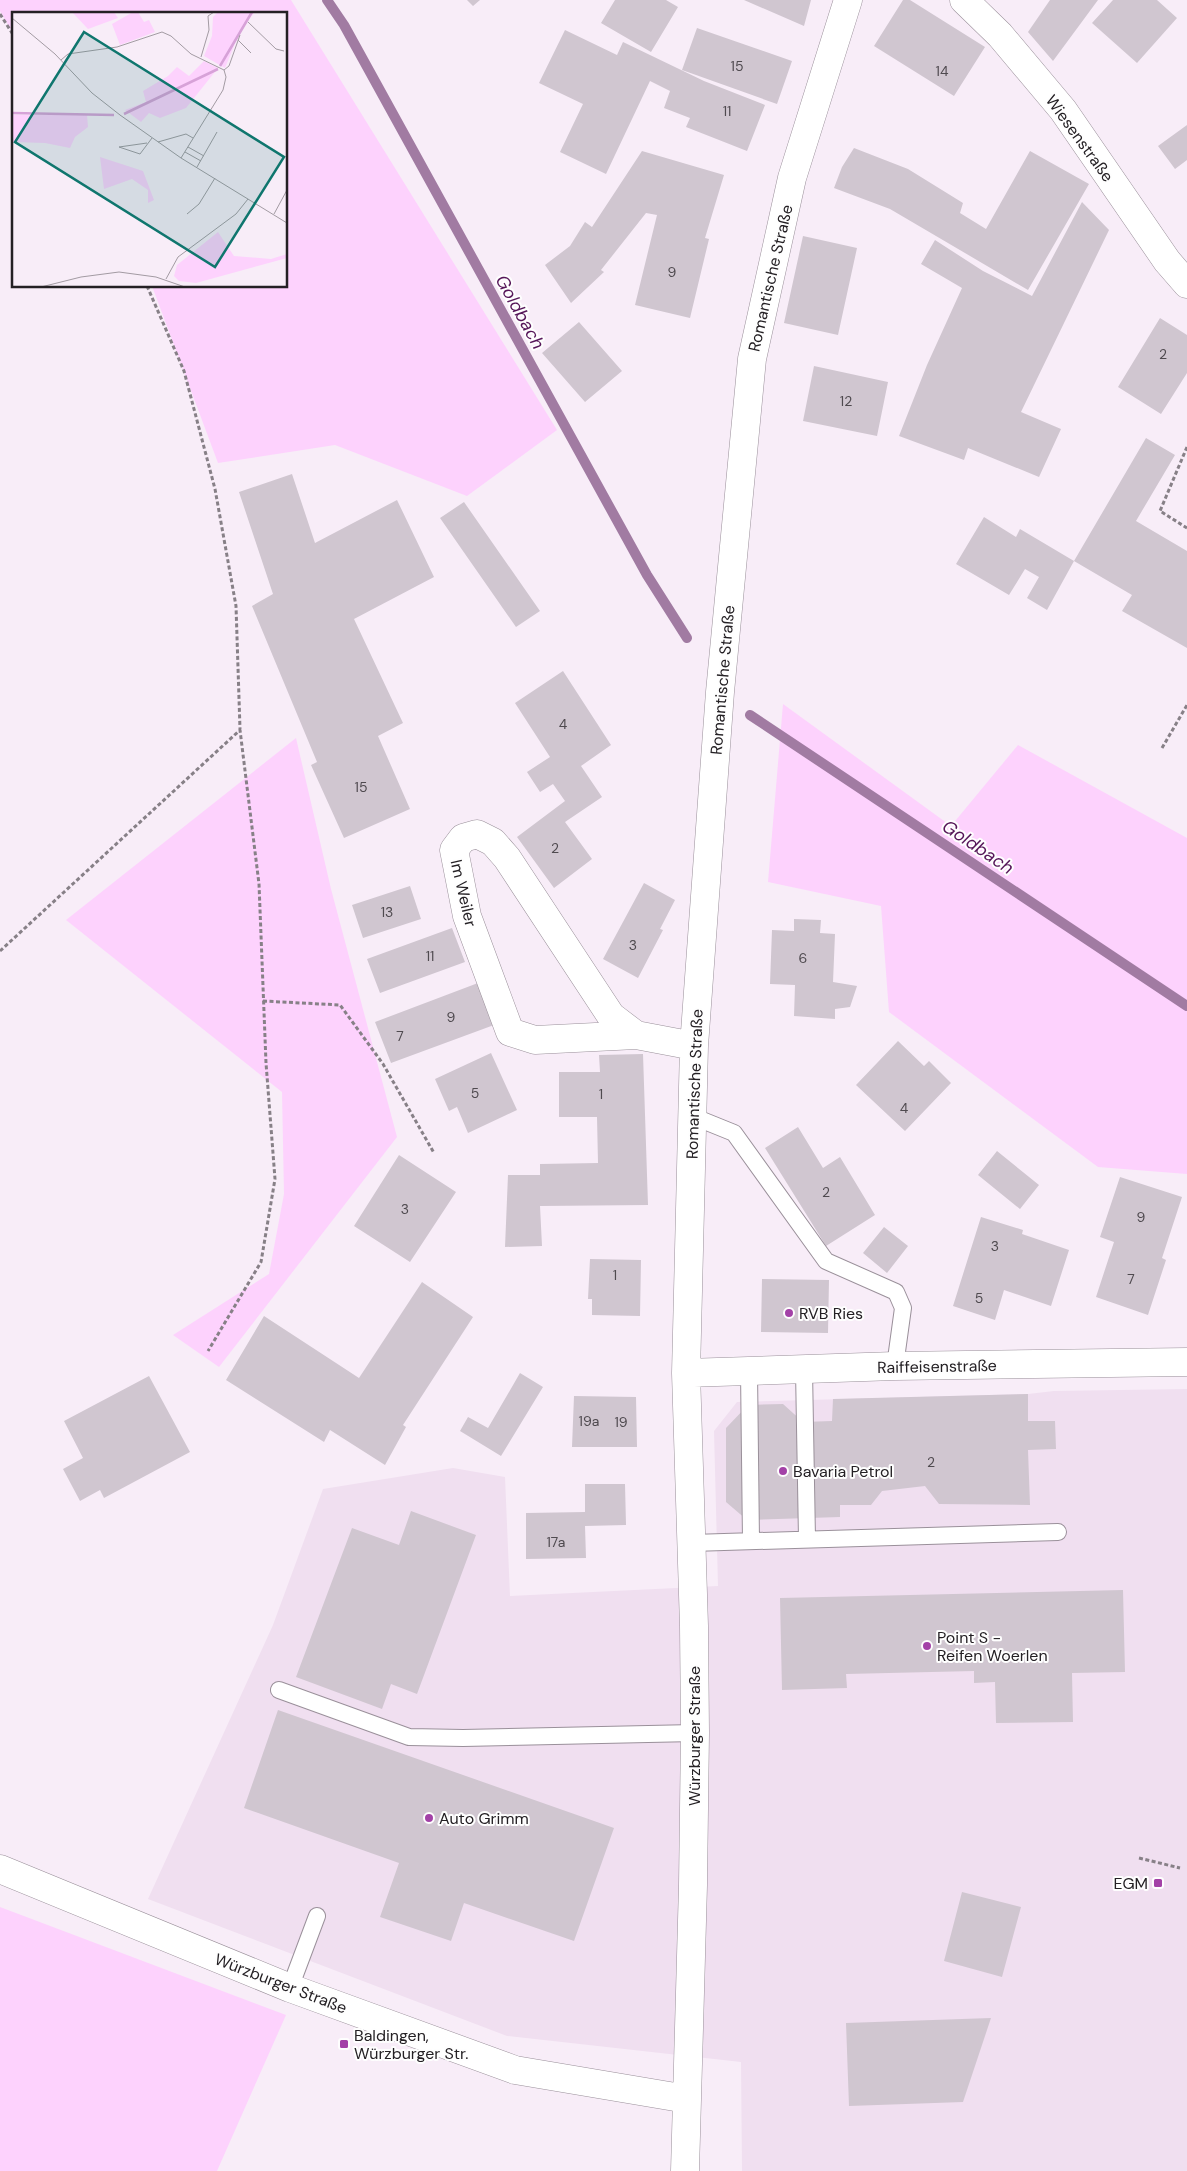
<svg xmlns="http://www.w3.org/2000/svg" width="1187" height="2171" viewBox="0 0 1187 2171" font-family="'DM Sans',sans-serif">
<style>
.built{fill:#f0dff0}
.green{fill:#fdd2fd}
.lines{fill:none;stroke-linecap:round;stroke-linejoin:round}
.stream{stroke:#a17ba2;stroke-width:10}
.building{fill:#d0c6d0}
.lane-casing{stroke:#9a909a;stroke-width:18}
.street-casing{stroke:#9a909a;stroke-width:29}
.path{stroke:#878087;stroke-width:3;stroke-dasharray:4 2.5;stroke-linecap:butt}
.lane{stroke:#fff;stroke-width:16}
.street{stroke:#fff;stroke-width:28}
.poi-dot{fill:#a341a7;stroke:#fefefe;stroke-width:2}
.labels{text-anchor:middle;stroke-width:4;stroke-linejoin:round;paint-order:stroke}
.number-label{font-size:14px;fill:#4f4a4f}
.street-label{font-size:16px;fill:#242024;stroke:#fefefe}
.poi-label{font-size:16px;fill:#242024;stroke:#fefefe;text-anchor:start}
.water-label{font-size:18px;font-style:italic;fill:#561659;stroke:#fefefe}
.inset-river{fill:none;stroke:#d7a2d8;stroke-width:2.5}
.inset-road{fill:none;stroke:#a39ba3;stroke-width:1}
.view{fill:#0f766e;fill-opacity:0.15;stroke:#0f766e;stroke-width:2.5}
.inset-edge{fill:none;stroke:#242024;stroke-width:2.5}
</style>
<rect width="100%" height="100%" fill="#f8edf8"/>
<path class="built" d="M1187,1389v782h-445l-1,-109 -234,-26 -359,-137 125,-274 50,-136 130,-21 52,9 5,119 208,-10 -4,-155 23,-29 291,-8 26,-3z"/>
<path class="green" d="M0,0h291l266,430 -90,66 -132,-51 -117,18 -66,-177h134v-272h-272v21l-14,-24z
M783,704l168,122 67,-81 169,93v336l-89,-7 -209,-155 -8,-106 -113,-24z
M296,738l35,151 66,248 -178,230 -46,-32 96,-61 15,-80 -2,-102 -216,-172z
M0,1907l286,108 -69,156h-217z"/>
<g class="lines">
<path class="stream" d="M327,0l17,25 303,550 40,63
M750,715l437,291"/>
</g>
<path class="building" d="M467,0h13l-7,6z
M615,0h51l12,7 -27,45 -50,-29z
M744,0h67l-7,26z
M903,0h7l75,47 -31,49 -80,-50z
M1050,0h48l-45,61 -25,-29z
M1113,0h44l20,18 -40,45 -45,-40z
M697,28l95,33 -15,43 -95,-34z
M565,30l52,25 6,-13 81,39 61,24 -18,46 -61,-24 4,-9 -26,-10 6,-17 -20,-10 -44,93 -46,-22 23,-48 -44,-21z
M1187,125v35l-12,9 -17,-23z
M854,148l54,21 55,34 -3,10 26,16 44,-78 59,33 -61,106 -138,-81 -56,-21 8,-21z
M642,151l82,24 -19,63 4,1 -19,79 -55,-13 22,-90 -11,-2 -45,57 3,2 -33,31 -26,-38 25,-19 15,-24 7,5z
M1082,202l27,28 -88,182 40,17 -22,48 -71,-29 -4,12 -65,-24 28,-71 35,-77 -41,-24 14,-24 48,31 49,25z
M803,236l54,12 -19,87 -54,-12z
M1160,318l27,17v38l-26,41 -43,-27z
M579,322l43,49 -37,31 -43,-49z
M814,366l74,16 -11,54 -74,-15z
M1146,438l29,17 -39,66 51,30v97l-65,-37 10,-16 -58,-34 -27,49 -20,-12 12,-21 -14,-8 -16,26 -53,-31 28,-47 32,20 4,-8 54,32z
M292,474l23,69 82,-43 37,77 -80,42 49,104 -25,13 32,73 -66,29 -33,-73 6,-3 -65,-156 21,-12 -34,-102z
M464,502l76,109 -24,16 -76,-109z
M563,671l48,74 -30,21 21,31 -37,25 27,37 -38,29 -37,-51 48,-36 -12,-17 -13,8 -13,-20 23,-15 -35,-54z
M644,883l31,17 -15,29 3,1 -25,48 -35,-19z
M410,886l11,33 -58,19 -11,-33z
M794,919l27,1 -1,13 15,1 -2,48 24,4 -7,21 -15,2v10l-41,-3 1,-31 -25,-1 2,-54 22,1z
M452,928l13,34 -85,31 -13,-34z
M478,983l16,42 -103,38 -16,-41z
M898,1041l26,25 5,-5 22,22 -46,48 -49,-46z
M491,1053l26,57 -49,23 -11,-26 -8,4 -14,-32z
M643,1054l5,151 -108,1 2,40 -37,1 3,-72h32v-11l58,-1 -1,-46h-38v-45h41l-1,-17z
M798,1127l25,41 17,-11 35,58 -49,31 -61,-98z
M997,1151l42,34 -19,24 -42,-34z
M399,1155l57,37 -46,70 -56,-36z
M1120,1177l62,20 -20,61 4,2 -18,55 -52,-18 18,-55 -14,-5z
M981,1217l42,13 -1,4 47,16 -18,56 -47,-16 -9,30 -42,-14z
M884,1227l24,19 -21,27 -24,-20z
M590,1259l51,1 -1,56 -48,-1v-16h-4z
M762,1279l67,1 -1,53 -67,-1z
M422,1282l51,35 -70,108 3,2 -21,38 -55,-35 -6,12 -98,-62 38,-64 95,62z
M520,1373l23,14 -42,69 -41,-25 8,-14 20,11z
M149,1376l41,76 -86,46 -4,-8 -20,11 -17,-32 20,-11 -19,-37z
M1028,1394v27h27l1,28 -28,1 2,55 -91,-1 -14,-18 -43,5 -11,14h-31v12l-93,3 -21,-18v-74l22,-23 35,-1 20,18 29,-1 1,-22z
M574,1396l62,1 1,50h-65z
M585,1484h40l1,41 -41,1 1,32 -60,1v-46l59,-1z
M411,1511l65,24 -59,159 -26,-10 -9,25 -86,-32 56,-149 47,17z
M1123,1590l2,82 -53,1 1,49 -77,1 -1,-41 -21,1v-12l-128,3 1,14 -65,2 -2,-92z
M278,1710l336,118 -40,113 -110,-38 -13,38 -71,-24 19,-54 -155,-55z
M962,1892l59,15 -19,70 -58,-16z
M991,2018l-28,84 -114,4 -3,-83z"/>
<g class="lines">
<defs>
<path id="lane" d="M692,1116l42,17 92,128 70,31 7,16 -8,58
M804,1370l3,169
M749,1371l2,170
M692,1543l366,-11
M279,1690l130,47 54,1 232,-5
M290,1988l27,-72"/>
<path id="street" d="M964,0l36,35 63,75 104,151 20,23
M636,1035l-25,-19 -104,-158 -14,-16 -16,-8 -14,4 -9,12 13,66 43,116 25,8 101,-5 58,11
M686,1373l209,-7 292,-4
M0,1869l290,119 225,82 172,29
M685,2171l8,-286 2,-152 -1,-107 -8,-253 8,-327 26,-354 32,-333 40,-181 56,-178"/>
</defs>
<use href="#lane" class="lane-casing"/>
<use href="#street" class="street-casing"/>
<path class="path" d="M0,14l14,22
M147,286l37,85 31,118 21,117 4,123
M1187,447l-27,64 27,17
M1162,748l25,-43
M0,951l240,-221 19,154 7,179 9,116 -14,83 -53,89
M263,1001l77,4 43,59 51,89
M1139,1858l41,10"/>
<use href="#lane" class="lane"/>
<use href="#street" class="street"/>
</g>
<g class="poi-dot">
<circle cx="789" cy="1313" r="5"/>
<circle cx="783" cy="1471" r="5"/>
<circle cx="927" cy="1646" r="5"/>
<circle cx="429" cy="1818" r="5"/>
<rect x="1153" y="1878" width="10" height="10" rx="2.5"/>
<rect x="339" y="2039" width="10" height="10" rx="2.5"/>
</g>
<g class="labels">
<g class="number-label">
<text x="737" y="71">15</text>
<text x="942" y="76">14</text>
<text x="727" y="116">11</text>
<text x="672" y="277">9</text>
<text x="1163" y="359">2</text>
<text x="846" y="406">12</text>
<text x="563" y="729">4</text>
<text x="361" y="792">15</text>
<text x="555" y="853">2</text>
<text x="387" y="917">13</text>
<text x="633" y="950">3</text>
<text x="430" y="961">11</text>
<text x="803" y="963">6</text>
<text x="451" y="1022">9</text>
<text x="400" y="1041">7</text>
<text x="475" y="1098">5</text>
<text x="601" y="1099">1</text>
<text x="904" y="1113">4</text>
<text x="826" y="1197">2</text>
<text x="405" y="1214">3</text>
<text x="1141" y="1222">9</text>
<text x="995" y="1251">3</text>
<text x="615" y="1280">1</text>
<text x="1131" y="1284">7</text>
<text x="979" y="1303">5</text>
<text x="589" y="1426">19a</text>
<text x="621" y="1427">19</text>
<text x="931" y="1467">2</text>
<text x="556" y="1547">17a</text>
</g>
<g class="street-label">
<text transform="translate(1080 138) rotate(54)" y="6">Wiesenstraße</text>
<text transform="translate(770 278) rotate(-77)" y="6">Romantische Straße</text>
<text transform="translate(722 680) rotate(-85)" y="6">Romantische Straße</text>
<text transform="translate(464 893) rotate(77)" y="6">Im Weiler</text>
<text transform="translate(694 1084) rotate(-88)" y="6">Romantische Straße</text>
<text transform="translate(937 1366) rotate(-1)" y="6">Raiffeisenstraße</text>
<text transform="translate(694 1736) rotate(-90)" y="6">Würzburger Straße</text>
<text transform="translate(281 1983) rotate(21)" y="6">Würzburger Straße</text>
</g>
<g class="poi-label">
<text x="799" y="1319">RVB Ries</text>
<text x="793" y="1477">Bavaria Petrol</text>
<text x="937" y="1643">Point S -<tspan x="937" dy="18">Reifen Woerlen</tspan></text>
<text x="439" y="1824">Auto Grimm</text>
<text x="1148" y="1889" text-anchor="end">EGM</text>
<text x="354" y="2041">Baldingen,<tspan x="354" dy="18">Würzburger Str.</tspan></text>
</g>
<g class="water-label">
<text transform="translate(520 312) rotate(61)" y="6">Goldbach</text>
<text transform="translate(978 847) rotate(34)" y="6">Goldbach</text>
</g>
</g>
<g transform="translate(12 12)">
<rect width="275" height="275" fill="#f8edf8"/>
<path d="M60,0h42l4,6 -30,11zM121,0h5l6,10 5,-2 6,12 -35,13 -8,-21zM206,0h37l-14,17 -16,39 -21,-12 8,-20 1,-19zM192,49l14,7 -32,40 -26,10 -11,-5 -8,9 -16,-12 21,-8 -3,-11 25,-15 9,-9 12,9zM0,103h75l1,12 -13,10 -5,11 -25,-5 -33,-1zM88,145l43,14 11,29 -6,3v-13l-16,-11 -28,10zM206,220l16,24 37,3 16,-5v4l-91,25 -17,-2 -5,-5 3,-11z" fill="#fdd2fd"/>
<path class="inset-river" d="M208,54l32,-54M0,101l102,2M112,102l94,-45"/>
<path class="inset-road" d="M0,6l43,36 37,39 28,22 61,43 106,65M236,10l28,27 8,2M226,28l13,13M189,45l8,-27 -1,-14 6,-4M49,48l7,-6 49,-7 45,-15 9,4 20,18 33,16M212,58l5,-4 11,-31M146,130l28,-8 7,4M135,131l-28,4 21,7 12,-16M176,135l16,9M173,140l16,9M169,146l42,-68 3,-13 -2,-7M185,155l20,-35M175,202l12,-10 16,-26M262,202l13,-24M154,267l12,-22 58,-43 12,-15M29,275l40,-10 38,-5 37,5 29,10"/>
<path class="view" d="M72,20l200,125 -69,110 -200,-125z"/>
<rect width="275" height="275" class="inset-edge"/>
</g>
</svg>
